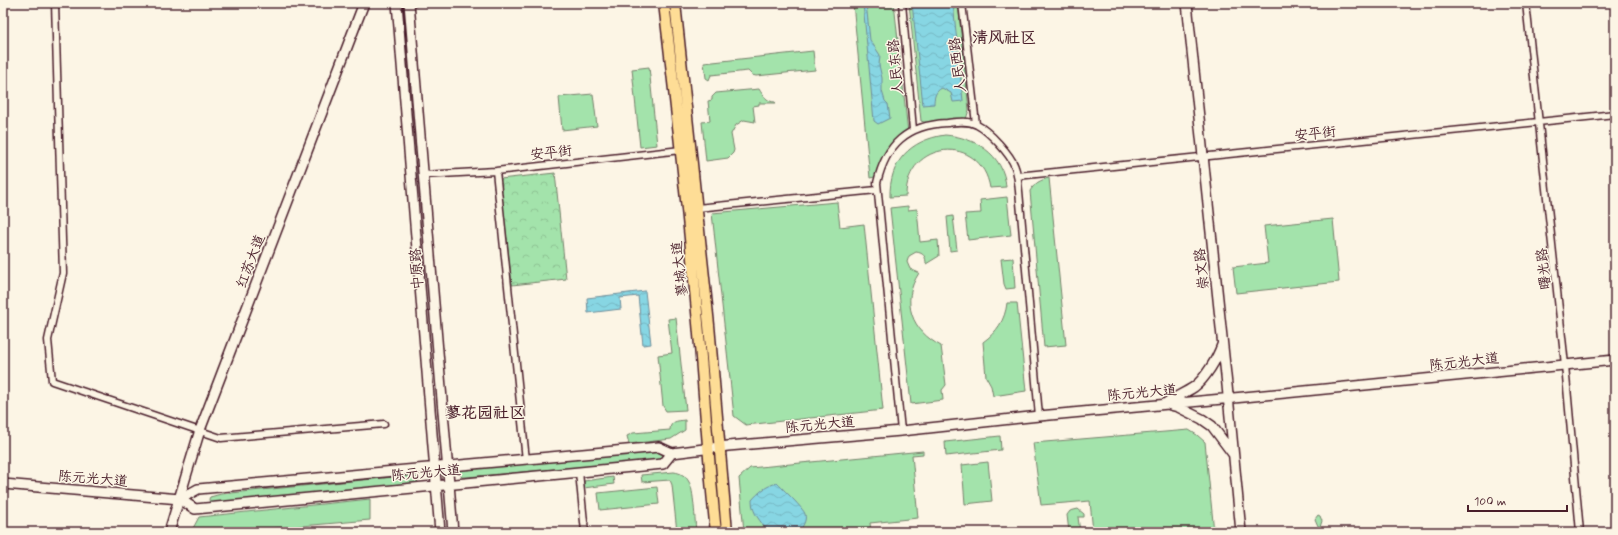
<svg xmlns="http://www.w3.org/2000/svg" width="1618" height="535" viewBox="0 0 1618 535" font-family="Mynerve,'LXGW WenKai TC',sans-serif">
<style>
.green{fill:#a3e3ab;stroke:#76816b}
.forest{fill:url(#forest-crowns);stroke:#76816b}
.water{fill:url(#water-waves);stroke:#6f8d99}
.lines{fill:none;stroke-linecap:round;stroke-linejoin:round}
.street-casing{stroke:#4a1f2b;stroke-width:9}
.secondary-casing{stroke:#4a1f2b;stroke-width:12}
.primary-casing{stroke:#4a1f2b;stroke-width:13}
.street{stroke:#fcf5e5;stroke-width:6}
.secondary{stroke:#fcf5e5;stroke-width:9}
.primary{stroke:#fedd96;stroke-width:10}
.labels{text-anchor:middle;stroke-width:3;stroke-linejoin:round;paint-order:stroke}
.street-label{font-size:14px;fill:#4a1f2b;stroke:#fcf5e5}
.quarter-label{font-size:16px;font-weight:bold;fill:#4a1f2b;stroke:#fcf5e5}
</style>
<defs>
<pattern id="forest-crowns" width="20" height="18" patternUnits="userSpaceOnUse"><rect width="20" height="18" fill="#a3e3ab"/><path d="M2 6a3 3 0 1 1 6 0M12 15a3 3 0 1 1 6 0" fill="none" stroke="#8ec293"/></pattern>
<pattern id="water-waves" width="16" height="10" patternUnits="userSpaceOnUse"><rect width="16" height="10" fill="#87d6e3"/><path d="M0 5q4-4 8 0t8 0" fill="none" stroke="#76b7c3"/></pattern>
</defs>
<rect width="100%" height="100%" fill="#fcf5e5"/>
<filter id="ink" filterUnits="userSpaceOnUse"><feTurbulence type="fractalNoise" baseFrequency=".025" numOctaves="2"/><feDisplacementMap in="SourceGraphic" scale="8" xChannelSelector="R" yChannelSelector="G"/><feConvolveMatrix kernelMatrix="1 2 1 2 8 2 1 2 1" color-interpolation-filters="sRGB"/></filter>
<g filter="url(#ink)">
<path class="green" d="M853,3h41l14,130 -18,19 -11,24 -9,2z
M909,3h49l11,107 -3,9 -42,3 -3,-1z
M813,51l2,19 -59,6 -4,-1 -4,-4 -37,4 -2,5 -3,-2 -2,-15z
M649,67l8,78 -17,2 -8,-78z
M759,89c4,7 9,13 16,13l1,1h-17v2l-6,1 2,16 -11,-2 -8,5 -5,9 3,16 -1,3 -5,5 -22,3 -4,-39 8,-1 -2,-20 4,-1v-3l4,-4z
M593,94l4,32 -35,4 -3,-33z
M945,135c29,2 59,19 61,52l-16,1c-9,-55 -84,-48 -84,8l-16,1c-1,-35 20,-57 55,-62z
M1049,178l17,167 -22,2 -14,-156c5,-8 10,-11 19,-13z
M1007,197l4,38 -43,5 -3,-26 16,-1 -1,-13z
M837,202l3,25 24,-3 19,186 -137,15 -12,-9 -22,-203z
M908,206v4l9,-1 3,33 18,-2 1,16 -13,8c0,-7 -2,-11 -10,-12l-7,4 -2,6 3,7 9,4c-19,29 -7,58 22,73l5,39 -4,5 1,10 -32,4 -21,-196z
M953,216l4,34 -7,1 -3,-34z
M1333,219l6,63 -103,11 -3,-26 35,-4 -4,-37z
M1013,258l2,30 -9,1 -2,-5 -3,-25z
M1007,303h10l9,88 -33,5 -2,-10 -5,-9 -3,-35c14,-10 22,-22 24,-39z
M676,318l10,92 -20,1 -3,-5 -5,-51 14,-2 -4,-34z
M685,420v10l-14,9 -42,5 -2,-8 6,-3 37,-3c0,-9 7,-9 15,-10z
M1189,430l8,5 8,7 9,90h-121l-3,-31 -49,4 -8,-62z
M1000,436l1,14 -55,6 -1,-14z
M658,450l5,4v3l-4,3 -192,17h-5l-3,-3v-3l2,-2z
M923,451v3l-11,1 6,63 -48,5 1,9h-127l-5,-54 11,-10z
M988,462l4,39 -27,3 -3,-39z
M674,472c7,1 12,4 15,10 5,7 6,40 7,50h-19l-5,-47 -2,-5 -28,2 -1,-7z
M414,475l4,4 -1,5 -207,20 -1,-5 1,-2 11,-3z
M613,477l1,7 -30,4v-7z
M657,487l2,17 -59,6 -2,-17z
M370,499v21l-137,12h-42l8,-15z
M1078,509l6,5v3h-6l2,15h-11l-2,-17 3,-4z
M1318,515l2,1 2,5 -2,6 -2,-1 -3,-7z"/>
<path class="forest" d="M555,173l11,106 -54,6 -12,-106z"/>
<path class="water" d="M863,3h3l4,37 10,15 -1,10 3,13v13l3,10 3,3 2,14 -12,6 -4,-3z
M912,3h41l10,98 -10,1 -2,-9 -9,-5c-7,3 -8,10 -8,16l-11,1z
M645,291l6,53 -8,1 -5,-49 -18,2 1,11 -33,4 -1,-15z
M777,483c5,5 27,26 28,31 2,7 -3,12 -5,18h-32c-7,-11 -16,-18 -16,-32 7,-8 14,-14 25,-17z"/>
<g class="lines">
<defs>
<path id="street" d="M55,3l8,270 -15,67 4,41 169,57 163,-14
M902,3l11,127
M962,3l14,121
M1526,3l39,362 15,167
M496,171l30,289
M423,175l73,-4 185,-21
M1017,176l598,-62
M697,208l180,-18
M901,431l-24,-248c9,-39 30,-58 70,-60 9,-1 21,-3 30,2 12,6 34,30 38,42 3,8 3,16 4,24l20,225
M579,472l6,60"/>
<path id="secondary" d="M397,3l43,529
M409,3l44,529
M1187,3l40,382 14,147
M1166,403c9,-6 19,-10 28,-16 11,-8 23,-28 28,-42
M1170,405l8,2 24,12 10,7 21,28
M3,484l177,15 15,10 468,-45 9,-11
M180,499l18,-10 461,-42 13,6 56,-7 173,-15 138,-15 205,-19 371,-37
M169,532l31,-102 164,-427"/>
<path id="primary" d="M664,3c12,103 24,206 33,309 7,74 11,147 19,220
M675,3l34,322 18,207"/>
</defs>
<use href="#street" class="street-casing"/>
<use href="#secondary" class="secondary-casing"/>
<use href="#primary" class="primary-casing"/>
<use href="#street" class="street"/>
<use href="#secondary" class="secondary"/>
<use href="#primary" class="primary"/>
</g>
</g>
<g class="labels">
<g class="street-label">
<text transform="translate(957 65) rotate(-97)" y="5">人民西路</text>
<text transform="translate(895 67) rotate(-95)" y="5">人民东路</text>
<text transform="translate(1315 133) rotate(-6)" y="5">安平街</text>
<text transform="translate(551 152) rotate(-6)" y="5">安平街</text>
<text transform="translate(250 261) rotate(-69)" y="5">红苏大道</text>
<text transform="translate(416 269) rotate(-94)" y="5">中原路</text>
<text transform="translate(679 269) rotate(-96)" y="5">蓼城大道</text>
<text transform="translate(1201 269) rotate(-96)" y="5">崇文路</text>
<text transform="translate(1543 269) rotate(-96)" y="5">曙光路</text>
<text transform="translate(1464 361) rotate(-6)" y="5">陈元光大道</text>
<text transform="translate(1142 392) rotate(-5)" y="5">陈元光大道</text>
<text transform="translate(820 424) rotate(-5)" y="5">陈元光大道</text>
<text transform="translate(426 472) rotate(-5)" y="5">陈元光大道</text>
<text transform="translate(93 478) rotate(5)" y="5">陈元光大道</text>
</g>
<g class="quarter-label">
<text x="1004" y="43">清风社区</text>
<text x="485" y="418">蓼花园社区</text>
</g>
</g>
<rect width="1618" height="535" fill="none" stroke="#fcf5e5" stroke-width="16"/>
<rect x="8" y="8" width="1602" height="519" fill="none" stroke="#4a1f2b" stroke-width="1.5" filter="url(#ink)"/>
<path d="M1468 505v6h99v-6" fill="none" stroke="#4a1f2b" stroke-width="2"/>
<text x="1474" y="505" font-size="12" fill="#4a1f2b" stroke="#fcf5e5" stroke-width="3" paint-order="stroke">100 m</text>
</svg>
